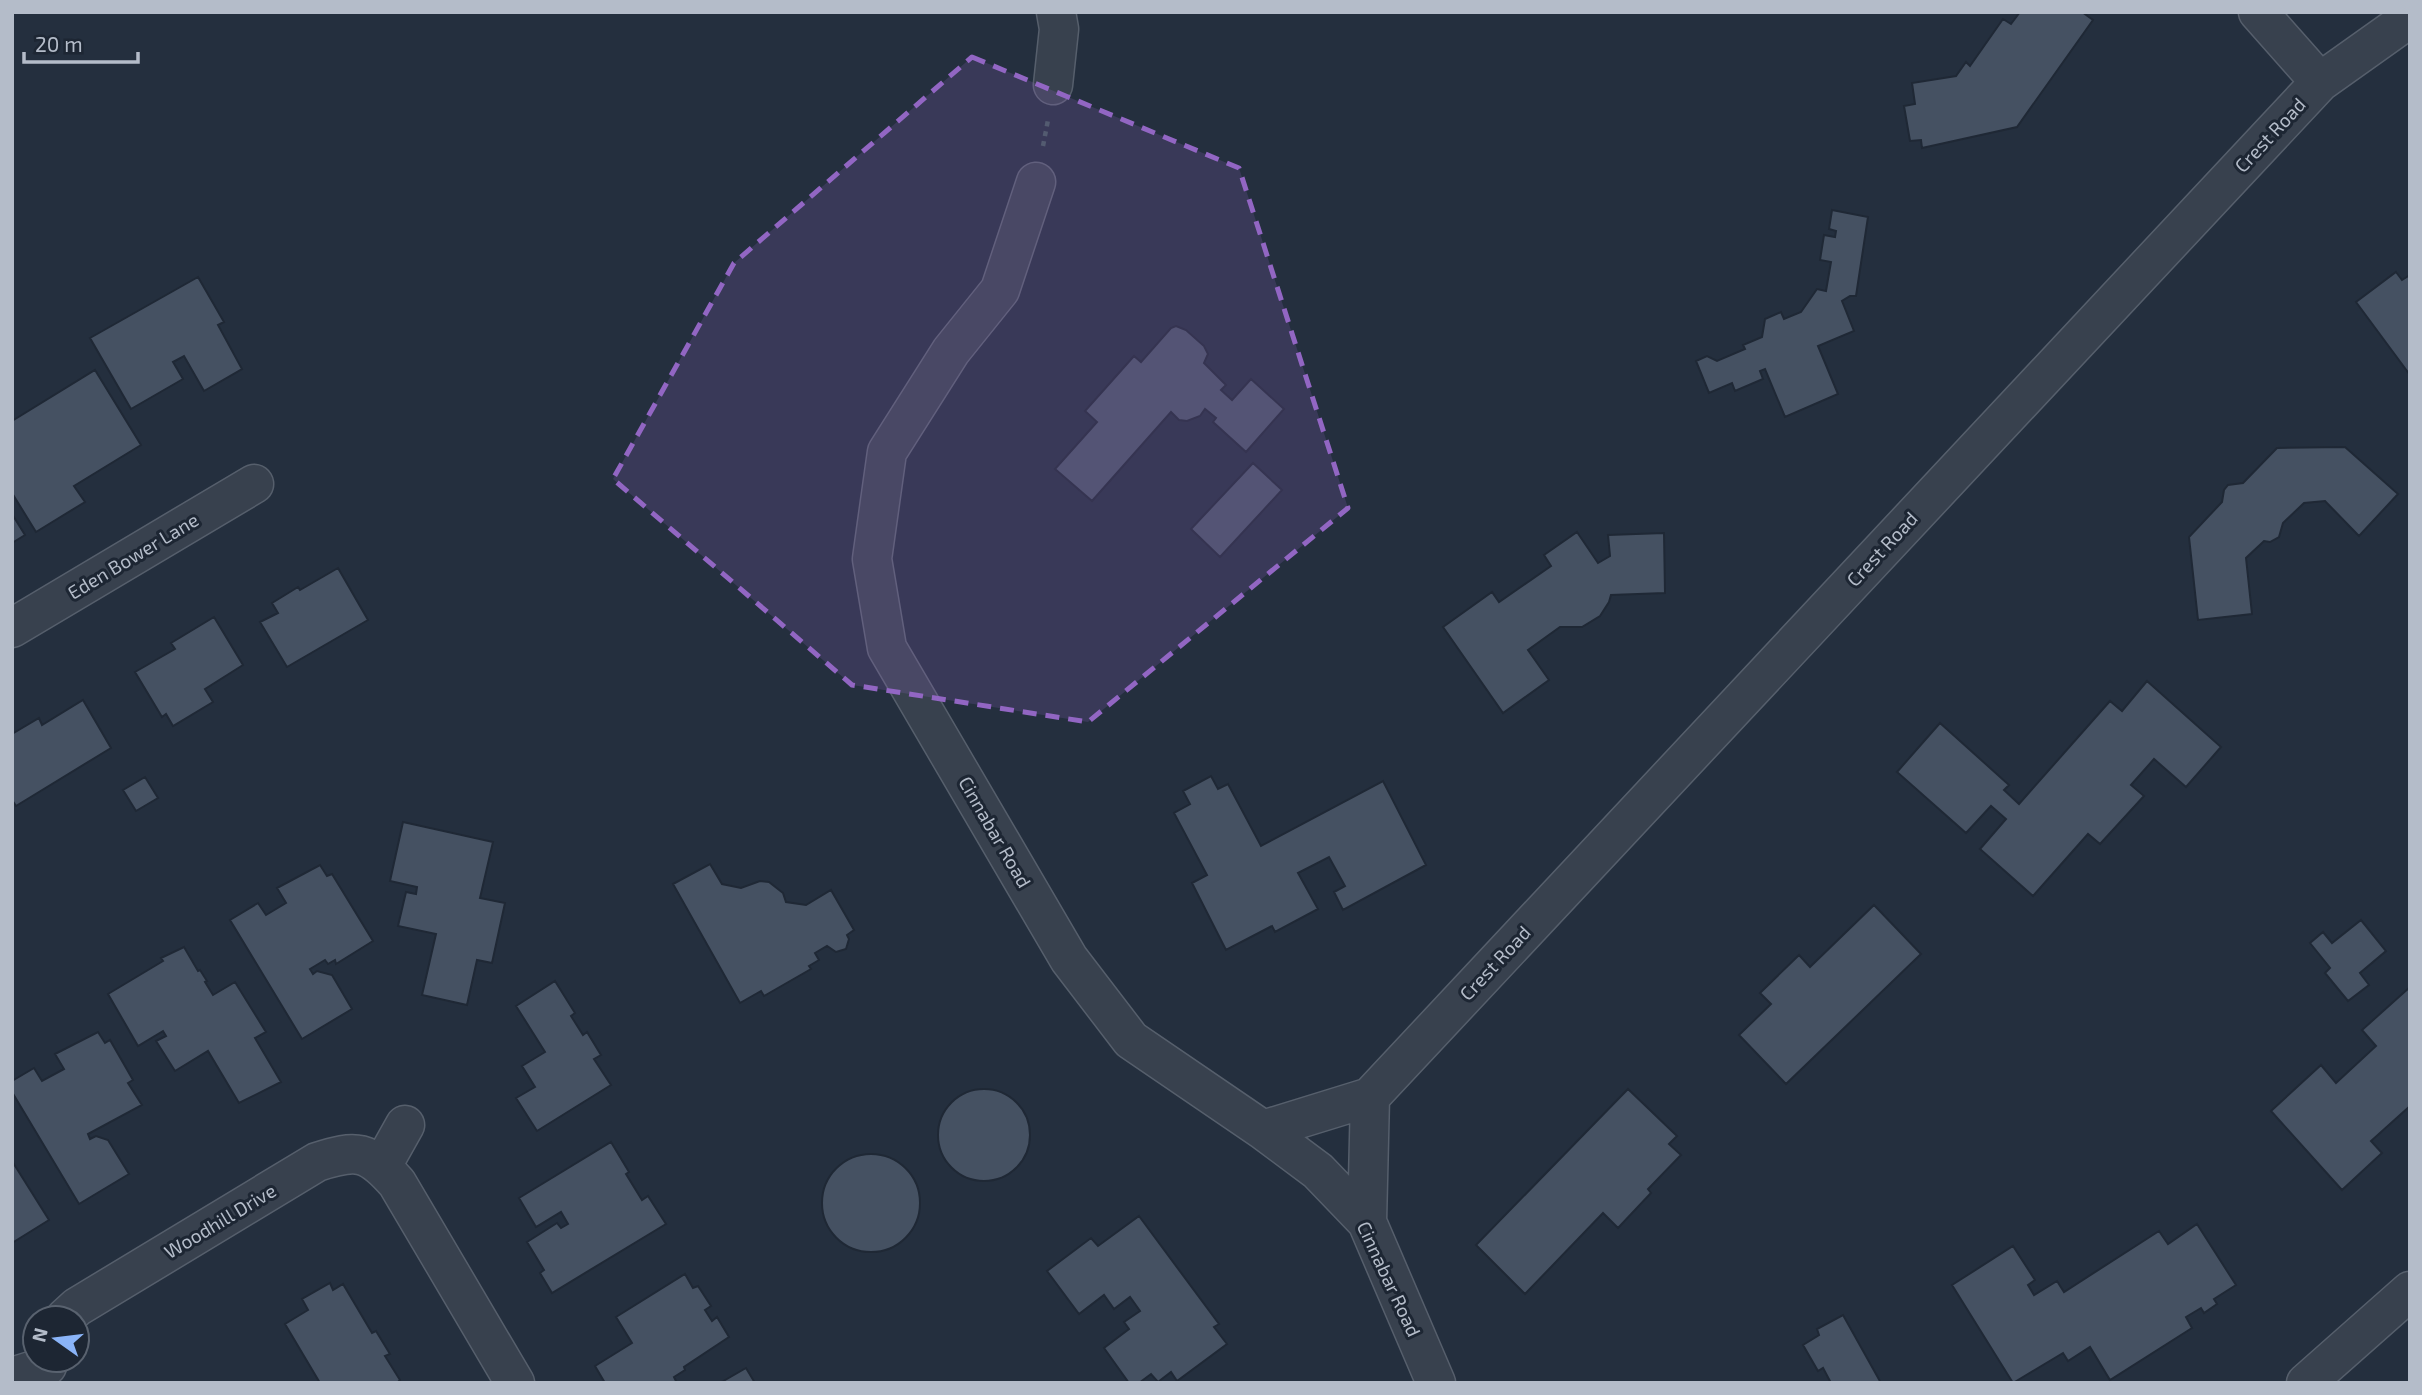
<svg xmlns="http://www.w3.org/2000/svg" width="2422" height="1395" viewBox="0 0 2422 1395" font-family="'Exo 2',sans-serif">
<style>
.building{fill:#455162;stroke:#1f2835;stroke-width:2}
.lines{fill:none;stroke-linecap:round;stroke-linejoin:round}
.street-casing{stroke:#565f6c;stroke-width:41}
.path{stroke:#44595c;stroke-width:4.5;stroke-dasharray:5 5;stroke-linecap:butt}
.street{stroke:#38414e;stroke-width:38}
.marked{fill:#9266c3;fill-opacity:0.2;stroke:#9266c3;stroke-width:5;stroke-dasharray:14 9;stroke-linejoin:round}
.labels{text-anchor:middle;stroke-width:6;stroke-linejoin:round;paint-order:stroke}
.street-label{font-size:19px;fill:#b4bcc9;stroke:#1d2633}
</style>
<rect width="100%" height="100%" fill="#242f3e"/>
<path class="building" d="M2020,12h62l11,8 -76,107 -95,21 -1,-8 -11,1 -6,-35 11,-2 -3,-21 44,-7 10,-14 4,4 33,-47 8,5z
M1832,210l36,7 -12,79h-6l-8,5 12,30 -36,15 20,48 -53,23 -20,-48 -5,2 3,8 -28,12 -3,-8 -23,10 -13,-32 11,-5 10,5 28,-12 -2,-4 19,-8 3,-18 16,-7 3,7 17,-7 16,-23 9,2 5,-29 -11,-2 4,-25 11,2 1,-6 -7,-2z
M2396,272l6,8 8,-5v100l-54,-73z
M198,277l26,45 -6,3 24,44 -38,22 -20,-35 -11,6 10,17 -52,30 -41,-71z
M1176,326l10,4 18,16 4,8 -4,9 22,22 -5,5 11,10 19,-21 33,30 -38,43 -33,-30 3,-4 -11,-9 -5,7 -13,5 -8,-1 -8,-8 -79,89 -37,-32 42,-47 -12,-11 49,-55 7,6 30,-34z
M95,370l46,75 -67,41 11,16 -49,30 -24,-39v-72z
M2345,447l53,47 -39,42 -34,-35 -21,2 -21,20 -4,14 -9,5 -6,-1 -18,17 6,56 -54,6 -9,-83 33,-35 2,-12 4,-5 15,-2 34,-35z
M1253,463l29,27 -62,67 -29,-28z
M12,514l13,21 -13,8z
M1577,532l21,31 12,-7 -2,-21 56,-2 1,60 -54,2 -2,7 -9,14 -18,11h-22l-32,23 21,30 -46,33 -60,-86 49,-35 7,10 52,-36 -7,-11z
M338,568l30,52 -81,47 -27,-45 18,-9 -6,-10 26,-16 2,3z
M214,617l29,48 -38,24 8,13 -40,24 -7,-12 -4,3 -27,-45 40,-23 -4,-6z
M2147,681l74,66 -35,40 -32,-28 -23,26 13,11 -44,48 -12,-10 -55,62 -53,-47 26,-30 -15,-13 -25,27 -69,-61 43,-49 69,62 -5,5 15,14 91,-103 12,10z
M83,700l28,48 -95,58 -4,-6v-66l27,-16 3,7z
M1211,776l7,13 10,-5 33,62 122,-65 43,84 -83,45 -9,-18 11,-6 -16,-29 -31,16 20,36 -43,23 -3,-6 -46,24 -34,-67 15,-8 -33,-62 16,-9 -7,-13z
M145,777l13,21 -22,13 -13,-21z
M403,822l90,20 -13,56 25,5 -13,60 -15,-3 -10,45 -45,-10 14,-61 -38,-8 8,-34 10,2 1,-7 -27,-6z
M710,864l12,20 19,4 19,-7 9,1 14,11 3,9 20,3 25,-15 23,40 -7,5 2,4 -3,10 -10,3 -9,-6 -12,7 4,7 -10,6 2,3 -47,27 -3,-5 -21,12 -67,-119z
M320,865l7,11 5,-2 41,67 -37,23 -1,-4 -7,4 -3,-4 -15,9 3,5 4,-3 15,4 20,34 -50,30 -72,-119 28,-17 8,12 20,-12 -9,-15z
M1874,905l47,49 -135,130 -47,-49 32,-31 -11,-11 39,-38 11,12z
M2361,920l25,31 -26,22 9,12 -21,16 -23,-28 5,-5 -20,-25 13,-11 9,11z
M184,947l14,24 2,-1 7,11 -2,1 8,13 22,-13 31,50 -11,6 26,44 -42,21 -31,-52 -33,20 -19,-30 10,-5 -3,-5 -25,15 -30,-52 55,-33 -2,-3z
M555,981l20,32 -4,3 12,19 4,-3 14,23 -7,4 17,26 -74,46 -21,-33 19,-11 -13,-21 23,-14 -29,-46z
M2410,987v119l-39,35 11,12 -40,37 -71,-79 50,-46 15,18 40,-37 -14,-16z
M98,1032l7,11 5,-3 23,40 -5,3 14,22 -54,29 2,5 6,-3 12,4 21,34 -50,30 -67,-112v-11l22,-13 8,13 22,-12 -9,-15z
M938 1135a46 46 0 1 1 92 0a46 46 0 1 1-92 0Z
M1628,1089l49,47 -8,8 12,11 -33,34 3,4 -33,35 -15,-15 -78,81 -49,-49z
M611,1142l18,30 -3,2 16,26 6,-4 18,28 -114,69 -12,-20 4,-3 -17,-28 30,-19 4,5 7,-4 -7,-12 -25,15 -17,-29z
M822 1203a49 49 0 1 1 98 0a49 49 0 1 1-98 0Z
M12,1161l37,59 -37,23z
M1139,1216l80,108 -5,3 13,17 -50,37 -6,-9 -13,10 -7,-8 -12,9h-10l-25,-35 25,-19 -5,-7 16,-11 -10,-14 -16,12 -10,-14 -25,19 -32,-43 44,-33 7,8z
M2197,1224l39,61 -22,14 3,5 -13,9 -3,-5 -15,9 6,11 -82,52 -20,-33 -22,14 -5,-8 -50,30 -61,-98 61,-39 22,34 -7,5 6,10 23,-14 7,11 95,-61 9,13z
M685,1274l8,14 5,-2 13,20 -6,4 7,11 5,-4 12,20 -45,30 1,3 -11,7 3,6h-72l-10,-17 37,-23 -16,-26z
M330,1283l3,7 10,-6 29,49 4,-2 14,23 -5,2 15,24 -3,3h-77l-35,-59 23,-14 -6,-11z
M1843,1315l38,68h-50l-8,-15 -5,3 -15,-26 16,-10 -2,-6z
M746,1368l9,15h-35z"/>
<g class="lines">
<defs>
<path id="street" d="M2258,12l62,70
M1053,85l6,-56 -3,-17
M1036,182l-36,108 -49,61 -64,101 -15,107 15,89 182,311 62,81 132,90 55,41 49,51 69,161
M12,628l242,-144
M1263,1130l107,-33 950,-1015 90,-64
M382,1166l23,-41
M1367,1222l3,-125
M65,1318l12,-11 240,-145c40,-13 51,-12 80,21l118,200
M12,1377l35,-11
M2306,1383l104,-92"/>
</defs>
<use href="#street" class="street-casing"/>
<path class="path" d="M1043,146l5,-26"/>
<use href="#street" class="street"/>
</g>
<path class="marked" d="M972,57l267,111 109,340 -260,214 -236,-37 -239,-206 121,-216z"/>
<g class="labels">
<g class="street-label">
<text transform="translate(2270 135) rotate(-47)" y="7">Crest Road</text>
<text transform="translate(1882 549) rotate(-47)" y="7">Crest Road</text>
<text transform="translate(133 556) rotate(-31)" y="7">Eden Bower Lane</text>
<text transform="translate(995 832) rotate(60)" y="7">Cinnabar Road</text>
<text transform="translate(1495 963) rotate(-47)" y="7">Crest Road</text>
<text transform="translate(220 1221) rotate(-31)" y="7">Woodhill Drive</text>
<text transform="translate(1389 1279) rotate(65)" y="7">Cinnabar Road</text>
</g>
</g>
<rect width="2422" height="1395" fill="none" stroke="#b4bcc9" stroke-width="28"/>
<g transform="translate(56 1339) rotate(284)"><circle r="33" fill="#1d2633" stroke="#59626f" stroke-width="2"/>
<path d="M0-5L12 26L0 18L-12 26Z" fill="#8ab4f8"/>
<text y="-10" font-size="19" font-weight="bold" text-anchor="middle" fill="#b4bcc9">N</text>
</g>
<path d="M24 52v10h114v-10" fill="none" stroke="#b4bcc9" stroke-width="3.5"/>
<text x="35" y="52" font-size="21" fill="#b4bcc9" stroke="#1d2633" stroke-width="5" paint-order="stroke">20 m</text>
</svg>
